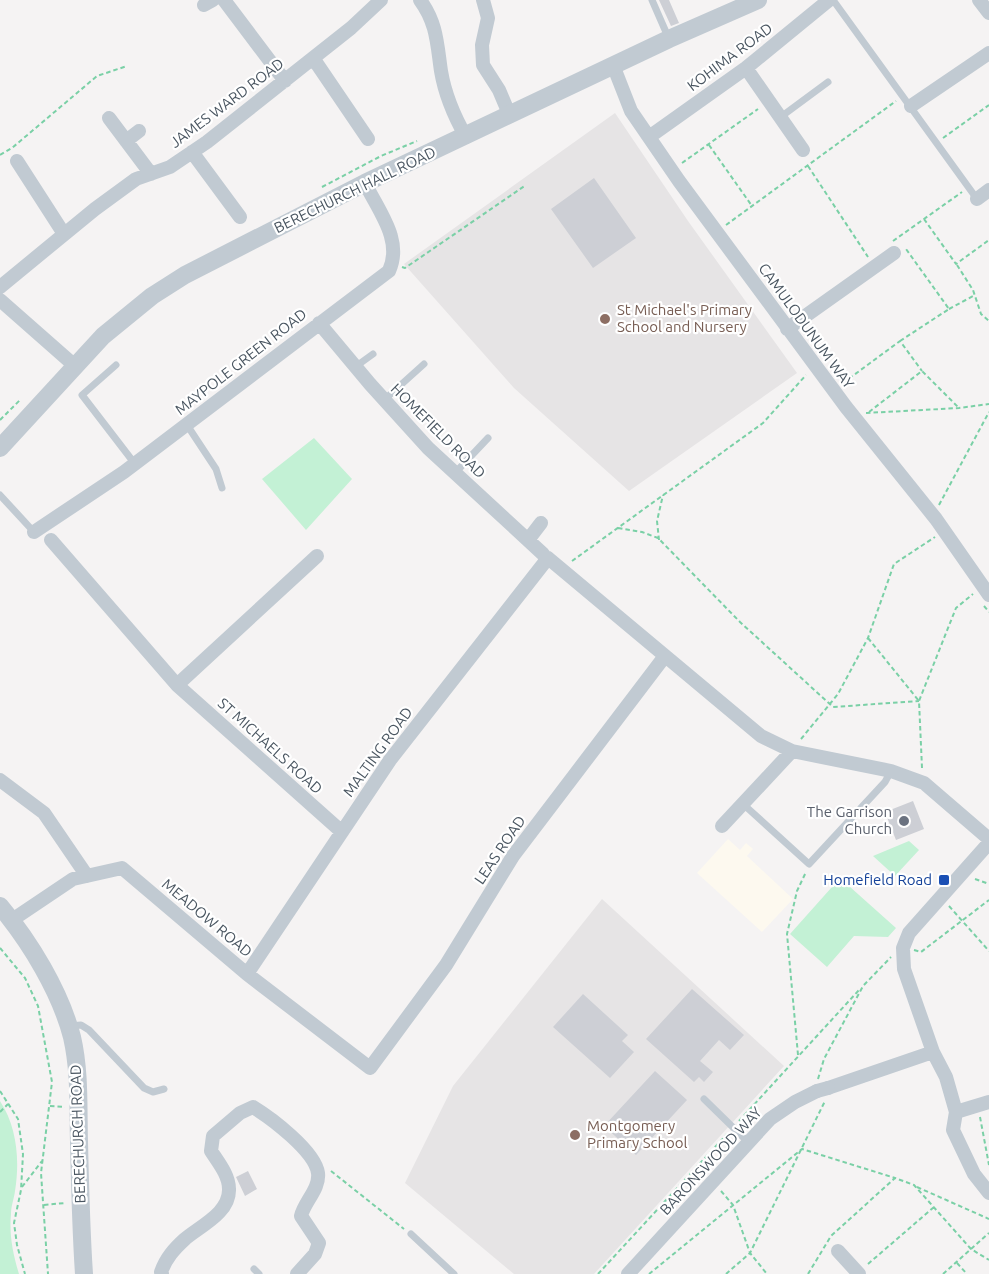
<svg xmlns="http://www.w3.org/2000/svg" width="989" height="1274" viewBox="0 0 989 1274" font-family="Ubuntu,sans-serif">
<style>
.commercial{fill:#fdf9ef}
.education{fill:#e6e4e5}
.green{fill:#c3f1d5}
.building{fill:#cdcfd5}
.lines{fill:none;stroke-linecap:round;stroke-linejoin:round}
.path{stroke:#7ad0a6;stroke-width:2;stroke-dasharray:4.5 3;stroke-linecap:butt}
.service{stroke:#c1cad2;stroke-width:7}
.minor{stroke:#c1cad2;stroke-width:14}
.tertiary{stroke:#c1cad2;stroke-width:18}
.minor-bridge{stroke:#c1cad2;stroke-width:14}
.education-dot{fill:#8d6e63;stroke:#fff;stroke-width:2}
.worship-dot{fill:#6b7280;stroke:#fff;stroke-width:2}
.transit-dot{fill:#1a4fb4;stroke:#fff;stroke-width:2}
.labels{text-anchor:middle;stroke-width:4.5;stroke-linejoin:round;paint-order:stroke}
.street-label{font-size:15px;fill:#4a5661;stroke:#fff}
.education-label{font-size:15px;fill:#785e54;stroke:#fff;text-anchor:start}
.worship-label{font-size:15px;fill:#5b616d;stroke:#fff;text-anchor:end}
.transit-label{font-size:15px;fill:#164399;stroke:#fff;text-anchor:end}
</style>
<rect width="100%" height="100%" fill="#f5f3f3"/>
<path class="commercial" d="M728,839l12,11 6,-7 7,6 -6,7 46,43 -31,33 -65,-59z"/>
<path class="education" d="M615,113l73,108 109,152 -168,118 -115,-103 -110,-124z
M602,899l182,167 -190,208h-80l-109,-91 48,-97z"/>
<path class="green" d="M314,438l38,41 -46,51 -44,-51z
M909,841l10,9 -24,26 -22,-20z
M840,878l56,50 -8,9 -34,-1 -27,31 -37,-33z
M0,1101c17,26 20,59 15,90 -1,8 -4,15 -4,23 -2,21 2,40 8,60h-19z"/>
<path class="building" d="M659,0h10l10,23 -8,3z
M594,178l42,60 -43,30 -42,-59z
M913,801l11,28 -28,11 -11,-28z
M692,989l52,46 -14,15 -11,-10 -19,21 13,11 -9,10 -5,-5 -5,5 -48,-43z
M583,994l45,41 -6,6 12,11 -24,26 -57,-51z
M655,1071l32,29 -51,55 -32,-29z
M248,1171l9,18 -12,7 -9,-19z"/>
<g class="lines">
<path class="path" d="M943,138l46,-33
M709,145l43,61
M0,155l12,-7 85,-72 30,-10
M682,163l76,-54
M808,166l60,91
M322,187l59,-31 36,-15
M924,219l32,45 33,-24
M726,225l170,-124
M893,241l69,-49
M957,265l16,25 8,24 8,7
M402,267l3,1 121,-83
M949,309l26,-14
M900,341l49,-32 -43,-60
M843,383l57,-42 22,30
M869,412l53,-41 37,37
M866,413l93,-5 30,-4
M0,420l21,-21
M939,505l50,-93
M618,528l24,4 16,6 82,84 93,85 86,-6
M659,540l-2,-19 6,-26
M572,561l191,-138 43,-48
M984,606l5,6
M868,638l51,63
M801,739l37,-45 30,-56 26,-74 41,-27
M922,768l-3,-67 37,-93 17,-14
M975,879l14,5
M949,906l40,45
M0,948l25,30 13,28 14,76 -11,91 7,101
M914,950l7,2 68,-52
M798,1055l-11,-121 10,-43 9,-19
M818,1079l6,-20 39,-73 28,-29
M0,1091l18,28 5,35 -2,36 -7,33 3,22 8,29
M50,1106l15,1
M0,1112l8,-8
M980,1117l9,48
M739,1121l120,-131
M331,1171l73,58
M22,1187l20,-26
M917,1187l72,32
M721,1191l12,14 17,48 17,21
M44,1205l21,-2
M957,1263l10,11
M868,1264l66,-57
M598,1274l129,-140
M649,1274l153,-125 93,29
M726,1274l24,-21 75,-152
M808,1274l23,-38 64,-58 19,7 57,64 18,11
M943,1274l46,-41"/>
<path class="service" d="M652,0l17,39
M833,0l144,199
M782,116l46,-34
M116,365l-34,30 53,69
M355,367l18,-13
M384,400l40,-36
M187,425l29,44 6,19
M455,473l33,-35
M0,495l34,37
M743,804l66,60 76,-82 6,-11
M69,1026l12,-1 8,5 55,58 9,4 11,-3
M704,1099l45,44
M411,1234l43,40
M254,1269l5,5"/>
<path class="minor" d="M224,0l61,81
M420,0c17,23 17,44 21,71 4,24 13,45 25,66
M483,0l5,18 -6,27 1,20 16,25 11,26
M979,0l10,13
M204,5l9,-5
M313,58l55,81
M613,65l18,46 48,70 167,226 90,112 53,76
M746,68l57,82
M911,106l78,-53
M109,118l42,56
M649,137l97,-69 83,-68
M126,141l13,-10
M192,152l48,65
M17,161l47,73
M977,199l12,-9
M0,287l95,-78 41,-30 34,-12 37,-25 144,-114 30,-28
M0,300l75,66
M319,323l51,61 58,64 115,106
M787,329l107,-76
M34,532l90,-60 265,-201c14,-31 -10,-59 -24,-88
M51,540l126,145 165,147
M528,540l13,-17
M177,685l140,-129
M0,780l44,33 43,63
M722,826l70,-75
M989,843l-80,90 -6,15 1,21 29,83 13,25 10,35 -3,18 21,44 15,19
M12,920l61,-41 49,-11 125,106 123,94 76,-103 67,-109 152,-200
M247,974l143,-214 158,-202 213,178 31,15 99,20 33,12 65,56
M828,1088l105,-36
M956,1112l33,-10
M838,1251l21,23
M162,1274l-1,-2c5,-14 13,-23 24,-33 15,-13 45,-26 44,-50 0,-14 -11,-27 -18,-38l2,-15 27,-23 13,-6c18,11 62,44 65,66 2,16 -14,29 -17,43l18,27 -4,11 -18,20
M628,1274l142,-155 25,-17 22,-11"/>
<path class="tertiary" d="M0,448l103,-112 49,-40 33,-21 180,-92 304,-144 89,-39
M0,906c30,36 60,85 72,131 8,35 6,70 7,105 1,44 2,88 5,132"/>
<path class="minor-bridge" d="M817,1091l11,-3"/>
</g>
<g class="education-dot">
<circle cx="605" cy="319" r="6"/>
<circle cx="575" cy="1135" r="6"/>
</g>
<circle class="worship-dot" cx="904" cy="821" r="6"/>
<rect class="transit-dot" x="938" y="874" width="12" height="12" rx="3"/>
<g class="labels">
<g class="street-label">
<text transform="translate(730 57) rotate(-37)" y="5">KOHIMA ROAD</text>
<text transform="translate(227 103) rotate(-37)" y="5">JAMES WARD ROAD</text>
<text transform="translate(355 190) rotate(-26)" y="5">BERECHURCH HALL ROAD</text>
<text transform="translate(806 326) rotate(54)" y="5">CAMULODUNUM WAY</text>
<text transform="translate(241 362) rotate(-38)" y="5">MAYPOLE GREEN ROAD</text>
<text transform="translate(438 431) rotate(45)" y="5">HOMEFIELD ROAD</text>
<text transform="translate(270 746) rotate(42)" y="5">ST MICHAELS ROAD</text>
<text transform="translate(378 752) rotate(-54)" y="5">MALTING ROAD</text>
<text transform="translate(500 850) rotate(-56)" y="5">LEAS ROAD</text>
<text transform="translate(207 918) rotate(40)" y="5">MEADOW ROAD</text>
<text transform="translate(78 1134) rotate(-92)" y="5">BERECHURCH ROAD</text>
<text transform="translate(711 1161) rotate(-47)" y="5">BARONSWOOD WAY</text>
</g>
<g class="education-label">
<text x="617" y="315">St Michael's Primary<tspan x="617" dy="17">School and Nursery</tspan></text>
<text x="587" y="1131">Montgomery<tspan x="587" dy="17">Primary School</tspan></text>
</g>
<g class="worship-label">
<text x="892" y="817">The Garrison<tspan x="892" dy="17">Church</tspan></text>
</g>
<g class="transit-label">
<text x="932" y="885">Homefield Road</text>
</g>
</g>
</svg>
